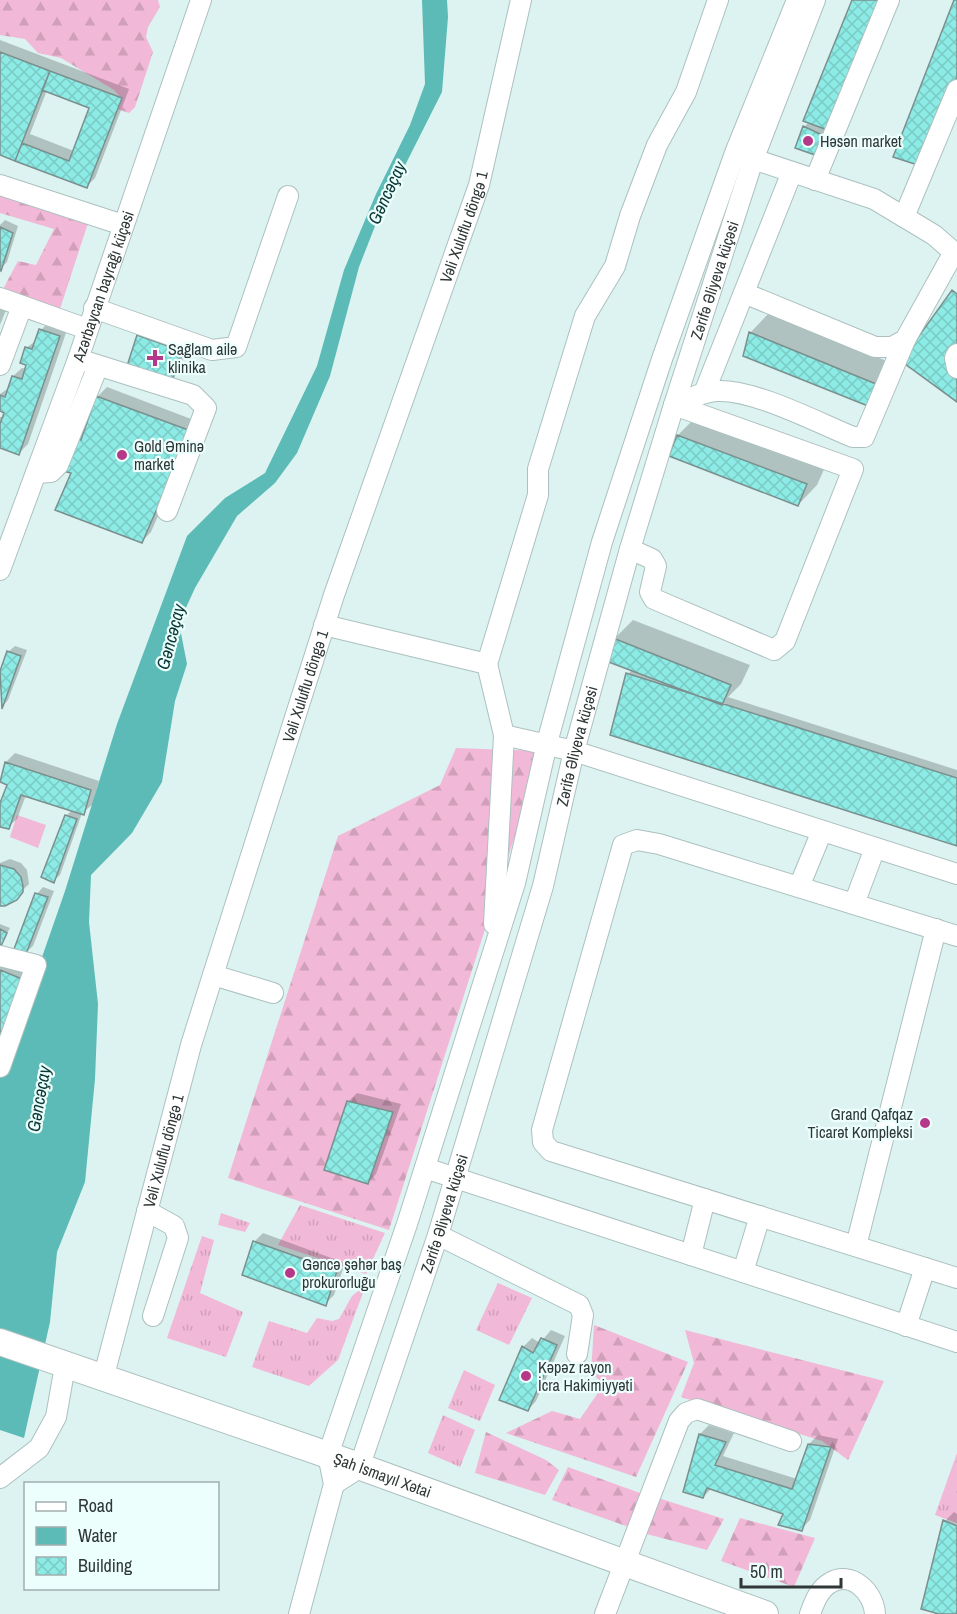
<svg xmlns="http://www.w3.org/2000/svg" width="957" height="1614" viewBox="0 0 957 1614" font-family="'Archivo Narrow',sans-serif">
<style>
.grass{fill:url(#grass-tufts)}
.forest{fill:url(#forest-firs)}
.park{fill:#f2b8d7}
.water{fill:#5cbbb6}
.shadow{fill:#0003;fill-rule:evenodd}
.building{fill:url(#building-cross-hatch);stroke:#7b908e;stroke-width:1.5}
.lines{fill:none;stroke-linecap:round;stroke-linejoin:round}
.minor-casing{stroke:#acc1bf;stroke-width:22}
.major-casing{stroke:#acc1bf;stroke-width:28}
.minor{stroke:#fff;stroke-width:20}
.major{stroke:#fff;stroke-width:26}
.poi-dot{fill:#b63989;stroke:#edfffd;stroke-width:2}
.labels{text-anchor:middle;stroke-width:4.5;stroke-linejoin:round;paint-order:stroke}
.poi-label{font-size:16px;fill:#2f3737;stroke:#edfffd;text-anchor:start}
.street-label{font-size:16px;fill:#2f3737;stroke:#edfffd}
.water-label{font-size:18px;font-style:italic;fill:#0a3836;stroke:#edfffd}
</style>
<defs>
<pattern id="grass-tufts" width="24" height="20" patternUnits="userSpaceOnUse" patternTransform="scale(1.5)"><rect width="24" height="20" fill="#f2b8d7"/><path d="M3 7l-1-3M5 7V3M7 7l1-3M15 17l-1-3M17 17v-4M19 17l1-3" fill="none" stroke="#d09fb9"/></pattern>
<pattern id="forest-firs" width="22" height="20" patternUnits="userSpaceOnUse" patternTransform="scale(1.5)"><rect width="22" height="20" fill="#f2b8d7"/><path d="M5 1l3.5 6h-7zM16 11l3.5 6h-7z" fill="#d09fb9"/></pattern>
<pattern id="building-cross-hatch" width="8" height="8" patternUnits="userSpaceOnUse" patternTransform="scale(1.5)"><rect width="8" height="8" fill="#8debe5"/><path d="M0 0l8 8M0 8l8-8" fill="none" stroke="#7acac5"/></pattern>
</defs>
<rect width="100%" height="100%" fill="#dcf3f1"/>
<path class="grass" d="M300,1205l85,28 -19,41 -88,-29z
M221,1213l29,10 -5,9 -27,-7z
M202,1236l12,4 -14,53 43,19 -17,45 -59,-19z
M498,1283l34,15 -23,47 -33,-15z
M362,1288l2,2 -26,70 -29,26 -57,-19 17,-46 38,12 10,-15 15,3 7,-2 13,-23z
M464,1370l31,15 -15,36 -32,-13z
M443,1415l32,15 -15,37 -32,-14z
M957,1453v70l-22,-8z"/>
<path class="forest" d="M0,0h158l2,7 -12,20 -2,10 7,15 -18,55 -6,6 -12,-4 4,-11 -7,-8 -53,-32 -23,-5 -13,-14 -25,-4z
M0,192l89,28 -30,92 -57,-21 16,-30 18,4 18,-36 -54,-16z
M456,748l86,3 -153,479 -161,-52 110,-342 102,-51z
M594,1325l94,37 -52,115 -130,-44 46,-22 28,8 24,-35 -13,-11z
M685,1330l199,51 -36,79 -26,-19 -141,-44 13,-34z
M486,1432l60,28 13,10 -14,25 -70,-22z
M568,1467l72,26 -11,34 -77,-27z
M655,1497l69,22 -17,31 -64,-17z
M740,1518l75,20 -21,49 -73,-26z"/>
<path class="park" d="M17,815l29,10 -8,23 -28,-11z"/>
<path class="water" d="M422,0h25l1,17 -6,75 -65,129 -18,46 -29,109 -33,77 -22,30 -38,33 -42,72 -16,35 8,41 -12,37 -13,81 -30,51 -41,42 -2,47 9,82 -3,75 -10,103 -28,70 -7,70 -26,116 -24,-8v-352l65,-187 52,-167 70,-188 38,-38 40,-25 52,-107 27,-96 32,-76 34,-69 15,-41z"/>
<path class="shadow" d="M853,0h38l-77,153 -10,-26 5,-5z
M0,40l129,49 -34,89 -9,9 -86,-33zM47,90l44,17 -17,44 -44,-17z
M5,220l13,6 -11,36 -7,7v-44z
M0,308l6,2 -6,15z
M769,313l130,53 -27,40 -122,-73z
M50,321l18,6 -40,117 -9,9 -19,-7v-29h4l2,-5 -6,-2v-16l10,-7 3,-11 9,-8 5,1 -1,-21 11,-8 4,-10z
M145,330l43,14 -10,29 -6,6 -34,-43z
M107,387l92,35 -48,110 -9,9 -69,-69 8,-44 5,2 12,-34z
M697,416l129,49 -9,20 -19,20 -120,-70z
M633,620l117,45 -9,19 -13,13 229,73v75l-329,-171 4,-4 -18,-31z
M15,646l12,4 -19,50 -6,7 -2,-32 8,-23z
M15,753l84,28 -7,24 -10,8 -22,62 -7,6 13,-65 6,-6 -46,-15 -9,24 -9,8 -8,-2v-17l9,-24 -8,-3 5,-19z
M10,859l11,4 6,7 2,14 -19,19h-10v-40z
M43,887l11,4 -21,55 -7,6 11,-58z
M0,924l10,4 -9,16h-1z
M0,958l34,14 -34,62z
M357,1093l44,11 -25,70 -9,9 -19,-81z
M263,1233l82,30 -11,32 -9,9 -71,-62z
M551,1330l14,6 -29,65 -8,9 -5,-63 9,-9 8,5z
M709,1425l25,8 -11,23 74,23 12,-35 9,-9 20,4 -28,81 -9,9 -16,-16 -73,-25 -9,9 -18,-6 15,-57z
M954,1512l3,2v100h-12v-93z"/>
<path class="building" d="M852,0h32l-51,132 -30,-11z
M954,0h3v77l-36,89 -28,-9z
M0,52l50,19 -35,90 -15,-6z
M50,71l72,27 -35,90 -72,-27 7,-18 47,18 20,-53 -47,-18z
M803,126l19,9 -7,20 -20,-7z
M0,227l13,6 -12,38 -1,-1z
M952,290l5,4v108l-56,-41z
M39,329l21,7 -41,119 -19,-7v-24l4,-11 -4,-2v-16l5,2 7,-21 10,3 4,-14 -6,-2 5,-16 7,2z
M749,332l132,54 -8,22 -130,-52z
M137,335l45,16 -10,30 -45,-15z
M96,396l95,35 -49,112 -87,-33 16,-37 -13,-3 13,-34 10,4z
M677,435l130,49 -9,22 -129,-50z
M613,638l118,47 -9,20 -116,-44z
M7,651l14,5 -19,53 -2,-38z
M626,673l331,105v68l-347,-111z
M5,762l86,28 -7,25 -63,-20 -12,34 -9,-2v-24l7,-18 -7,-3z
M65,815l12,4 -23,64 -13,-6z
M0,865l14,4 7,8 2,9v6l-6,8 -12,6h-5z
M35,893l13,4 -22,57 -12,-5z
M0,929l7,4 -6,13 -1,-1z
M0,970l27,11 -21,57 -6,-3z
M347,1101l46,11 -25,72 -44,-14z
M253,1241l84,30 -11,35 -84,-31z
M541,1338l16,7 -29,66 -29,-11 23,-54 11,7z
M699,1434l27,8 -11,23 77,24 16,-45 23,3 -29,84 -24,-6 5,-11 -76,-26 -4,10 -20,-6z
M943,1520l14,6v88h-18l-18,-5z"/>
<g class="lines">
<defs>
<g id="minor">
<path d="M741,155l133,44 60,36 23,20"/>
<path d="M815,180l74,-180"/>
<path d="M0,185l123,40"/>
<path d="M904,217l53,-127"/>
<path d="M744,293l131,54h17l13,-7 49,-88"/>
<path d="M0,298l87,31"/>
<path d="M94,308l118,42 24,-3 52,-151"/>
<path d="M957,354l-2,4 2,10"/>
<path d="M78,359l115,36 13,13 -39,103"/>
<path d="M0,365l22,-59"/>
<path d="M704,393l88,-221"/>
<path d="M674,405c14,-5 29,-14 44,-14 38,-1 98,31 135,46h11l41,-97"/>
<path d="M36,473l15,-1 7,-7 40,-99"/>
<path d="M630,549l22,10 4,7 -6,26 4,7 120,51 11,-9 68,-172 -179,-64"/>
<path id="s1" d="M0,570l78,-211 123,-359"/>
<path d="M324,625l163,39 17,71 70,16 383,123"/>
<path d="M487,664l51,-169v-26l47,-153 30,-50 15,-50 27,-71 29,-53 32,-92"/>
<path d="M799,887l23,-56"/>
<path d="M854,904l21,-56"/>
<path d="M494,924l10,-189"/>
<path d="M957,936l-298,-92 -22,-4 -14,5 -81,285 1,12 8,9 406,127"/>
<path d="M0,956l36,9 -36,102"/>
<path d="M213,975l60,18"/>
<path d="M425,1168l532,174"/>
<path d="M147,1211l27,15 4,12 -25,78"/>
<path d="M438,1235l141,70 4,10 -6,39"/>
<path d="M856,1246l80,-317"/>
<path d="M691,1255l14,-56"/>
<path d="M743,1272l17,-56"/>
<path d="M906,1326l19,-58"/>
<path id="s2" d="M103,1379l88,-334 22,-70 121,-380 145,-410 42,-185"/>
<path d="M0,1478l39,-30 17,-31 9,-51"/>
<path id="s3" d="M334,1484l25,-16 79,-233 105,-349 31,-135 56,-202 44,-144 79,-245 62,-160"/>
<path d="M299,1614l35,-130 -6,-29 79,-231 108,-341 33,-144 54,-197 60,-183 73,-206 62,-153"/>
<path d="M605,1614l74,-193 7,-8 11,-4 94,32"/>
<path d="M810,1614c4,-11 9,-25 20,-31 21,-13 44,9 45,31"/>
</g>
<g id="major">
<path id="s4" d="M0,1342l328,113 437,159"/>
</g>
</defs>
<use href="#minor" class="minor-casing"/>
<use href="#major" class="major-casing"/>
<use href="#minor" class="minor"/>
<use href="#major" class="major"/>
</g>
<g class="poi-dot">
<circle cx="808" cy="141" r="6"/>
<path d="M152 349h6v6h6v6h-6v6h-6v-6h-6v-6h6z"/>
<circle cx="122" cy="455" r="6"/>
<circle cx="925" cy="1123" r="6"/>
<circle cx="290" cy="1273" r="6"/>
<circle cx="526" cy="1376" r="6"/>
</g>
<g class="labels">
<g class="poi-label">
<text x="820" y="147">Həsən market</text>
<text x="168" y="355">Sağlam ailə<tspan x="168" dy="18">klinika</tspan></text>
<text x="134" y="452">Gold Əminə<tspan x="134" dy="18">market</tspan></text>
<text x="913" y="1120" text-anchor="end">Grand Qafqaz<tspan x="913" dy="18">Ticarət Kompleksi</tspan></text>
<text x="302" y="1270">Gəncə şəhər baş<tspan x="302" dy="18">prokurorluğu</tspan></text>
<text x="538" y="1373">Kəpəz rayon<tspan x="538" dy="18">İcra Hakimiyyəti</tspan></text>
</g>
<g class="street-label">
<text dy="6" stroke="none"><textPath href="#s2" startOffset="1208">Vəli Xuluflu döngə 1</textPath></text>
<text dy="6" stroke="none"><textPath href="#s3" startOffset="1270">Zərifə Əliyeva küçəsi</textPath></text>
<text dy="6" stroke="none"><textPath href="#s1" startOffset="302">Azərbaycan bayrağı küçəsi</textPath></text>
<text dy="6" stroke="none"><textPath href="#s2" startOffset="722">Vəli Xuluflu döngə 1</textPath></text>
<text dy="6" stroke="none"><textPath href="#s3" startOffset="784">Zərifə Əliyeva küçəsi</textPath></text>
<text dy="6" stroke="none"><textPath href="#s2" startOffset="236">Vəli Xuluflu döngə 1</textPath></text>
<text dy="6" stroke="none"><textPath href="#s3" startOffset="298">Zərifə Əliyeva küçəsi</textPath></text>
<text dy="6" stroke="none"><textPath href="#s4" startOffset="405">Şah İsmayıl Xətai</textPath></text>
</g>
<g class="water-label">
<text transform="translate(387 193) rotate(-65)" y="6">Gəncəçay</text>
<text transform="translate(171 637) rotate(-75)" y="6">Gəncəçay</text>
<text transform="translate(39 1099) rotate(-80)" y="6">Gəncəçay</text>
</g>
</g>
<rect x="24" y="1482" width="195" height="108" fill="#edfffd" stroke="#a1afae" stroke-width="1.5"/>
<rect x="36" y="1502" width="30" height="9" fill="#ffffff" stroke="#a1afae" stroke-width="1.5"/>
<text x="78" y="1512" font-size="18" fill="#2f3737">Road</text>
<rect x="36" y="1527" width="30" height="18" fill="#5cbbb6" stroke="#a1afae" stroke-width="1.5"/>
<text x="78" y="1542" font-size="18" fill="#2f3737">Water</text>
<rect x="36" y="1557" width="30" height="18" fill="url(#building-cross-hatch)" stroke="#a1afae" stroke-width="1.5"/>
<text x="78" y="1572" font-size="18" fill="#2f3737">Building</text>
<path d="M741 1578v9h100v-9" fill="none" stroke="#2f3737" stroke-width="3"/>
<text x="750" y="1578" font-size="18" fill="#2f3737" stroke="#edfffd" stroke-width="4.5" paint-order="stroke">50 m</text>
</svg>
